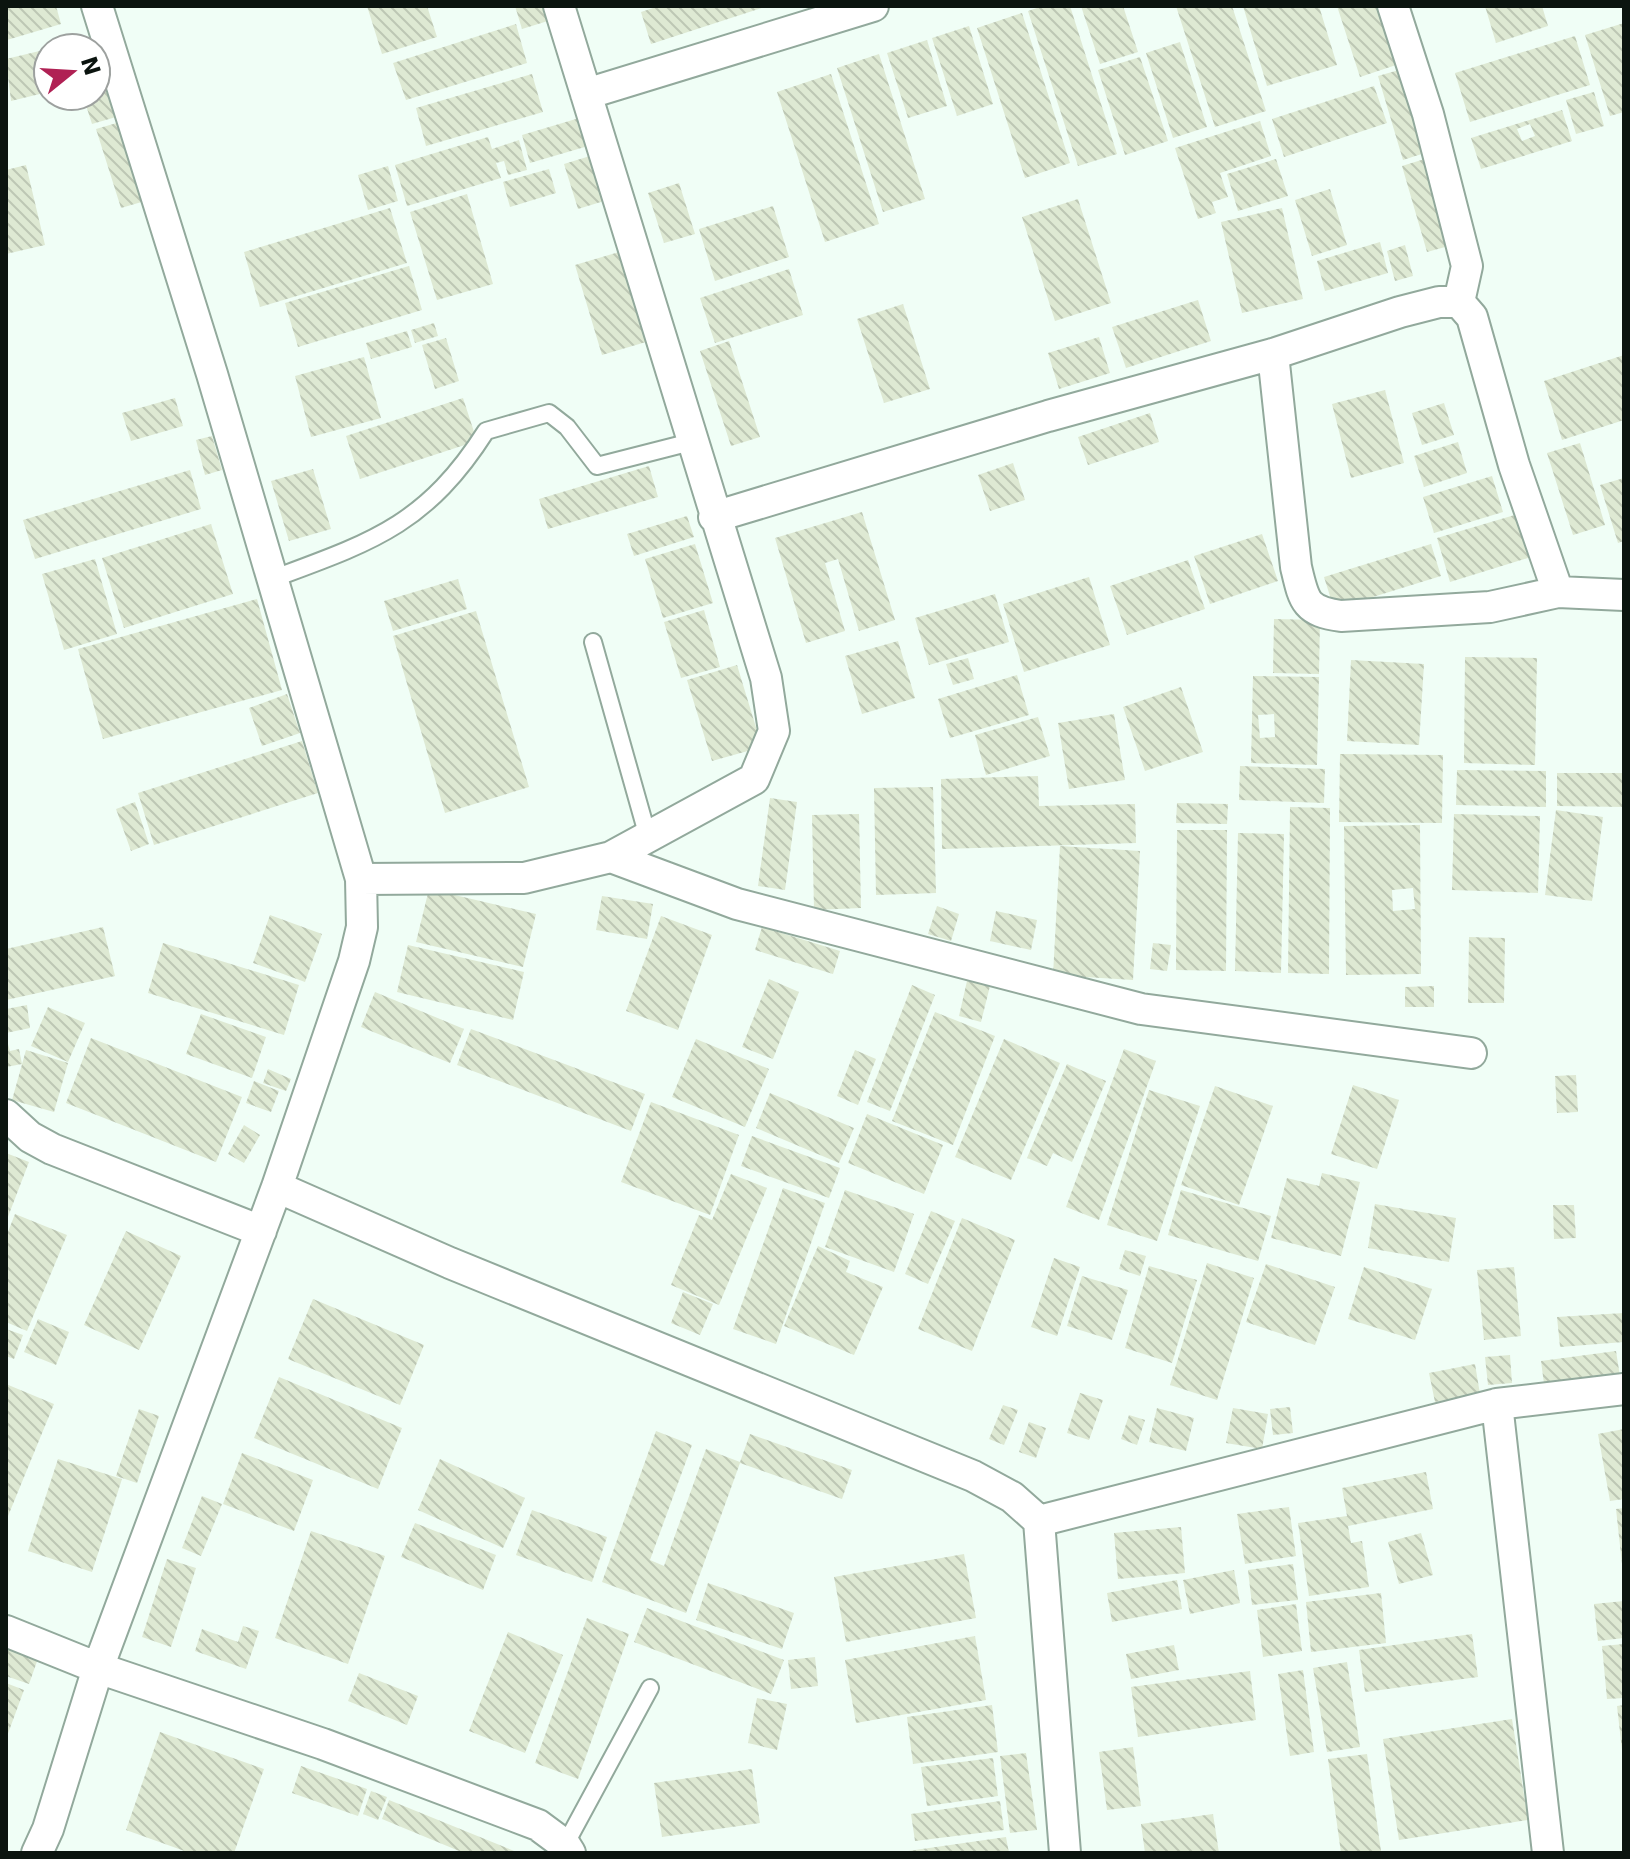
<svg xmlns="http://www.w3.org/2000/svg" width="1630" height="1859" viewBox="0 0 1630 1859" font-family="'DejaVu Sans',sans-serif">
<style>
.building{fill:url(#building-back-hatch);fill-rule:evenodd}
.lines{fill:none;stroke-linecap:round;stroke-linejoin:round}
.service-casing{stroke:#92a99c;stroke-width:20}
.minor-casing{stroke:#92a99c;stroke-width:34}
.service{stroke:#fff;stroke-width:16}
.minor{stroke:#fff;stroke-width:30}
</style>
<defs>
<pattern id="building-back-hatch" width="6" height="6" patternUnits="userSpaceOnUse" patternTransform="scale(2)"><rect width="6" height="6" fill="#dee9d3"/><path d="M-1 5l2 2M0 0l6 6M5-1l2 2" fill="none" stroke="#bdc7b4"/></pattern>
</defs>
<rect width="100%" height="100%" fill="#f0fef6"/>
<path class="building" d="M6,6h50l5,18 -54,16z
M367,6h60l10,31 -55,17z
M515,6h32l4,14 -29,9z
M659,6h106v1l-114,37 -10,-32z
M1043,6h27l47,148 -39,12 -50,-155z
M1081,6h42l15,46 -38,12z
M1176,6h56l34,105 -51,16z
M1243,6h76l18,59 -70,21z
M1337,6h46l19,57 -42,14z
M1485,6h57l6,20 -52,17z
M1022,13l48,150 -45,15 -48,-150z
M1624,23v89l-14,4 -25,-81z
M516,24l11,39 -121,37 -13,-37z
M969,26l24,78 -36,12 -25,-78z
M1575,36l15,49 -120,37 -15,-49z
M927,40l20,66 -39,12 -21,-65z
M1180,42l27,85 -34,11 -27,-85z
M48,49v43l-37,9 -5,-42z
M879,54l46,145 -42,13 -46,-144z
M1140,57l28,84 -43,14 -27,-85z
M1406,68l25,83 -28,9 -25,-84z
M532,74l11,38 -117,34 -10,-38z
M831,74l48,150 -54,18 -48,-150z
M1374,86l13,37 -103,34 -12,-38z
M108,89l8,28 -24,7 -9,-28h13v-3z
M1594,92l10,34 -28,8 -10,-34z
M1562,110l10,31 -91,28 -10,-31zM1530,124l5,12 -13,5 -5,-12z
M586,116l9,28 -65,19 -8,-28z
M1260,121l11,35 -51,17 8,24 -16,5 4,11 -18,6 -23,-71z
M120,122l25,79 -24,7 -25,-79z
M488,137l4,12 27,-9 8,30 -19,5 -4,-14 -8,2 5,15 -94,28 -12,-41z
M590,156l14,45 -26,8 -14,-45z
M1431,157l25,87 -29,8 -25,-86z
M1276,159l12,37 -50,15 -11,-37z
M26,165l19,80 -39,9v-84z
M388,166l10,35 -30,9 -10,-35z
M549,169l7,24 -46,14 -7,-25z
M679,183l16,51 -31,9 -16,-50z
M1330,189l17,56 -35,11 -17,-56z
M467,194l26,90 -56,16 -27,-88z
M1078,199l33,104 -56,18 -33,-104z
M773,206l16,51 -74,24 -16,-52z
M390,208l17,55 -147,44 -16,-55z
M1282,208l21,91 -61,14 -21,-91z
M1380,242l8,31 -63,18 -8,-30z
M1405,245l8,31 -18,5 -8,-30z
M619,252l27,90 -44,13 -27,-90z
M409,266l13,44 -124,37 -13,-44z
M789,269l14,46 -88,28 -15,-45z
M1198,300l13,41 -85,27 -14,-41z
M903,304l27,85 -46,14 -27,-84z
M434,323l4,13 -23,7 -4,-13z
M407,331l5,16 -41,12 -5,-16z
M1099,337l11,36 -51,16 -11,-36z
M446,338l13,43 -24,8 -13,-44z
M729,341l31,96 -29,9 -31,-95z
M1624,355v65l-62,20 -18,-59z
M364,357l17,61 -70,19 -16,-61z
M1385,390l19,73 -53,15 -19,-74z
M175,398l8,28 -52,15 -9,-28z
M463,398l14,43 -117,38 -14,-43z
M1444,403l10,32 -32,10 -10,-32z
M1150,413l9,29 -71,23 -10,-28z
M212,436l10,34 -17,5 -9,-35z
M1458,442l9,31 -43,14 -10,-31z
M1580,443l25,82 -32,10 -26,-82z
M1013,463l12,37 -35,11 -12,-36z
M649,466l9,31 -110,32 -9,-30z
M313,469l18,60 -42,12 -18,-60z
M190,470l11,39 -166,50 -12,-39z
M1492,476l11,36 -69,21 -11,-36z
M1624,478v63l-6,2 -18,-58z
M862,512l33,108 -36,11 -21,-72 -13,4 20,68 -39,12 -31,-105z
M1518,514l13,43 -81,25 -13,-44z
M687,516l7,21 -60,19 -7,-22z
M211,524l22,70 -109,34 -22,-70z
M1262,534l16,47 -68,23 -16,-48z
M695,544l18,59 -50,15 -18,-59z
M1431,544l10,32 -107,33 -10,-32z
M95,559l22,75 -53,16 -22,-76z
M1188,560l17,49 -78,26 -17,-49z
M1089,577l21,68 -86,27 -21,-68z
M458,579l9,30 -74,22 -9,-30z
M995,594l14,48 -80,23 -14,-47z
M257,599l25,91 -179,49 -25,-90z
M704,610l16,57 -39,11 -17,-56z
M476,611l53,176 -84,26 -52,-177z
M1274,619l46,1 -1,54 -46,-1z
M898,641l17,57 -53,16 -17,-58z
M1465,657l72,1 -2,107 -71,-2z
M968,658l6,21 -21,6 -7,-21z
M1351,660l73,4 -5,81 -72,-4z
M737,665l25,82 -50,14 -25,-81z
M1017,675l12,40 -79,23 -12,-39z
M1253,676l66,1 -2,88 -66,-2zM1274,714l1,23 -15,1 -2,-23z
M1181,687l22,65 -58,19 -22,-64z
M287,694l13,39 -38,13 -13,-38z
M1114,714l11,66 -56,9 -11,-66z
M1038,717l12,39 -64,19 -11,-40z
M302,741l16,52 -164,52 -16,-52z
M1340,754l103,1 -1,68 -103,-1z
M1240,766l85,3 -1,34 -85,-3z
M1457,770l89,1v36l-90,-2z
M1557,773h67v34l-67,-1z
M1038,776l1,30 96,-2 1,39 -194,6 -1,-70z
M933,787l3,106 -60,2 -2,-107z
M770,798l27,4 -12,88 -27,-4z
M135,802l14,42 -18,7 -15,-42z
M1177,803l51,1 -1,20 -51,-1z
M1290,807l40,1 -1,166 -41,-1z
M1556,810l47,7 -11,84 -47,-6z
M859,814l2,94 -47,2 -2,-95z
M1454,814l86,2 -2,77 -86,-3z
M1420,825l1,149 -75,1 -2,-149zM1413,888l2,21 -22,2 -1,-21z
M1177,830h50l-1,141 -50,-1z
M1238,833l46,1 -3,139 -46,-2z
M1060,846l80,5 -7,129 -80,-5z
M429,889l107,25 -13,53 -107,-25z
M602,896l51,8 -6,35 -51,-9z
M937,906l22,8 -8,27 -23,-7z
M996,911l41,9 -6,30 -41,-9z
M270,915l52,19 -17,48 -52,-19z
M661,916l51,19 -34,95 -52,-19z
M103,927l12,49 -109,24v-51z
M762,927l78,24 -7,23 -78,-24z
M1469,937l36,1 -1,65h-36z
M163,943l136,42 -15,50 -136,-42z
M1153,943l18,2 -4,26 -17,-2z
M408,945l116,27 -11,48 -116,-28z
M769,979l30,13 -26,67 -31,-12z
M967,981l23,5 -9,36 -22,-6z
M912,985l23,10 -45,116 -23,-9z
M1434,986v21h-29v-20z
M375,992l89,37 -14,34 -89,-36z
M27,1005l3,23 -24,5v-24z
M48,1007l37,16 -17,39 -37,-16z
M935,1012l60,24 -42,109 -61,-24z
M201,1014l65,23 -14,41 -66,-24z
M471,1029l174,65 -14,37 -174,-66z
M6,1037l4,14 9,-2 3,15 -16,3z
M91,1038l151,59 -26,65 -150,-59z
M696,1039l73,30 -24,58 -73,-30z
M1004,1039l56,24 -49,117 -56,-23z
M1124,1049l32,12 -57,159 -33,-13z
M26,1050l42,13 -14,49 -42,-12z
M855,1050l21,9 -18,46 -21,-9z
M1067,1064l39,17 -34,81 -19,-9 -6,13 -20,-8z
M268,1069l23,10 -5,12 -23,-8z
M1576,1075l2,37 -21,1 -2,-37z
M254,1081l25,10 -8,21 -25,-9z
M1353,1085l46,15 -22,69 -46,-15z
M1215,1086l58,20 -34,99 -58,-20z
M1149,1090l51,16 -43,135 -50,-16z
M770,1093l84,35 -15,35 -83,-35z
M651,1102l88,33 -29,80 -89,-33z
M867,1114l76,31 -19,49 -76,-31z
M244,1125l16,10 -16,28 -16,-9z
M752,1136l88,32 -11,30 -88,-32z
M6,1153l23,9 -23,60z
M1322,1173l38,9 -19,74 -70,-18 16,-60 32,8z
M731,1174l36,14 -48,117 -48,-20 28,-70 13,5z
M783,1188l42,15 -49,141 -43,-15z
M845,1190l69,24 -20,58 -69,-25z
M1181,1190l90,26 -13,45 -90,-26z
M1375,1204l81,14 -7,44 -81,-14z
M1553,1205h21l2,33 -22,1z
M931,1211l24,10 -27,63 -23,-10z
M15,1214l52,21 -40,96 -21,-9v-85z
M962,1218l53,22 -43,111 -54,-22z
M126,1231l55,25 -42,94 -55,-25z
M818,1246l32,15 -4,11 37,15 -29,68 -70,-29z
M1125,1250l21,6 -6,20 -21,-7z
M1054,1258l26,9 -23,69 -26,-9z
M1207,1263l47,15 -37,122 -47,-15z
M1266,1264l69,23 -20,58 -69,-23z
M1149,1266l48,14 -25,83 -47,-15z
M1364,1267l68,22 -17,51 -67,-21z
M1514,1267l7,69 -37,4 -7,-70z
M1082,1276l46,14 -16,50 -45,-14z
M683,1292l30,12 -13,31 -29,-12z
M313,1299l111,46 -24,60 -112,-46z
M1624,1313v29l-64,5 -3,-30z
M38,1319l31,13 -13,33 -32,-13z
M6,1329l17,6 -9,24 -8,-3z
M1616,1351l6,38 -76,10 -5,-38z
M1510,1355l2,28 -24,2 -3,-28z
M1475,1364l5,30 -45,8 -6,-29z
M279,1377l123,51 -24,61 -124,-51z
M6,1384l48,20 -48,117z
M1080,1393l23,7 -14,40 -22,-7z
M1003,1405l15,5 -14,35 -15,-6z
M1290,1407l3,26 -20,2 -3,-26z
M1157,1408l37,10 -8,33 -37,-9z
M1233,1408l35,6 -6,35 -36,-6z
M139,1409l20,7 -22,67 -21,-7z
M1129,1415l16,5 -8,25 -16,-6z
M1029,1422l17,6 -10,30 -17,-6z
M1624,1429v70l-14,2 -12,-67z
M656,1431l36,14 -42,115 14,6 42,-117 34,13 10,-28 102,36 -10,29 -102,-36 -54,150 -84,-31z
M242,1453l71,27 -19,51 -71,-27z
M58,1459l64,20 -30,93 -64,-21z
M440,1459l85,39 -22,50 -85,-38z
M1426,1472l7,37 -85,17 3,17 11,-2 7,46 -60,9 -11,-73 49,-7 -5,-28z
M202,1496l20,8 -21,52 -19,-8z
M1289,1507l7,49 -51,8 -8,-50z
M1624,1508v56h-2l-6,-55z
M532,1510l75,27 -15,45 -76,-27z
M415,1523l81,32 -13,35 -82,-33z
M1181,1527l4,46 -67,6 -4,-46z
M311,1531l74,25 -37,108 -73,-26z
M1421,1533l12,42 -34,9 -11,-42z
M964,1554l12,64 -130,24 -12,-65z
M167,1559l29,9 -25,79 -29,-10z
M1293,1564l5,36 -46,5 -4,-35z
M1234,1570l6,33 -50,11 -7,-34z
M1177,1580l5,29 -70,13 -5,-29z
M708,1583l86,30 -12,36 -86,-29z
M1381,1593l5,50 -75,9 -5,-50z
M1624,1601v37l-26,3 -4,-37z
M1296,1604l6,47 -39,6 -6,-47z
M647,1608l137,52 -13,34 -137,-52z
M587,1618l42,16 -51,145 -43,-16z
M243,1626l16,5 -13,38 -51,-18 7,-22 36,13z
M508,1632l55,23 -38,98 -56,-22z
M1472,1634l6,43 -113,15 -6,-42z
M975,1636l11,64 -130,23 -11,-63z
M6,1641l34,12 -11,31 -23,-8z
M1624,1644v54l-17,1 -5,-53z
M1174,1645l5,25 -48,9 -5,-25z
M815,1657l3,29 -27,3 -3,-29z
M1347,1662l13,85 -33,5 -14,-84z
M1303,1670l11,82 -24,4 -12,-82z
M1250,1671l6,49 -118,17 -7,-50z
M359,1673l59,23 -11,29 -59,-24z
M6,1683l18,7 -18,49z
M757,1698l30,6 -10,46 -29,-7z
M992,1705l6,47 -85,12 -6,-47z
M1624,1705v45h-2l-5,-44z
M1512,1719l16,101 -129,20 -16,-101z
M160,1732l104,37 -30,84h-44l-64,-23z
M1133,1747l8,59 -34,4 -8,-58z
M1026,1753l11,77 -27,3 -10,-77z
M1367,1754l14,97 -40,2 -13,-94z
M993,1758l5,38 -71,10 -6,-39z
M301,1766l66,23 -9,27 -66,-23z
M752,1769l8,54 -98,14 -8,-54z
M371,1791l16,6 -9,23 -15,-6z
M389,1800l130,53h-55l-82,-34z
M1000,1801l4,29 -89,11 -4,-27z
M1213,1814l6,39h-74l-4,-29z
M1006,1837l3,16h-101v-2z"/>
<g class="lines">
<defs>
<path id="service" d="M272,579c100,-37 154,-54 214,-148l63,-18 18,14 30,39 94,-24
M593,642l55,195
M565,1845l85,-157"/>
<path id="minor" d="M559,6l207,672 8,53 -20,48 -143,78
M1393,6l35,108 39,152 -8,36
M586,94l287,-88
M1273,354l23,213c8,34 9,44 45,49l149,-9 68,-15
M714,517l334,-101 225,-62 127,-42 39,-10h20l13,15 42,148 44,127 66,3
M361,879l163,-1 87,-21 126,47 404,105 330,44
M6,1115l24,22 22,12 209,82
M277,1187l173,76 523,213 39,21 27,24 458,-117 127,-15
M1497,1404l51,449
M1039,1521l26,332
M6,1631l92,37 225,76 215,81 27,20 5,8
M37,1853l11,-24 50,-161 179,-481 77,-226 8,-34 -1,-48 -149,-505 -115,-368"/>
</defs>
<use href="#service" class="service-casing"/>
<use href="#minor" class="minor-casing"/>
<use href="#service" class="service"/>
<use href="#minor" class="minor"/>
</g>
<rect width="1630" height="1859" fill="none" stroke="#0b140f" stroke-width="16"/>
<g transform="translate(72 72) rotate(72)"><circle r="38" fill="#ffffff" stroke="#9da19f" stroke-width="2"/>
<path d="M0-6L14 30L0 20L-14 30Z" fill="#b02154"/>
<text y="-12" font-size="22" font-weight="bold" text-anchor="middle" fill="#0b140f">N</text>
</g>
</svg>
